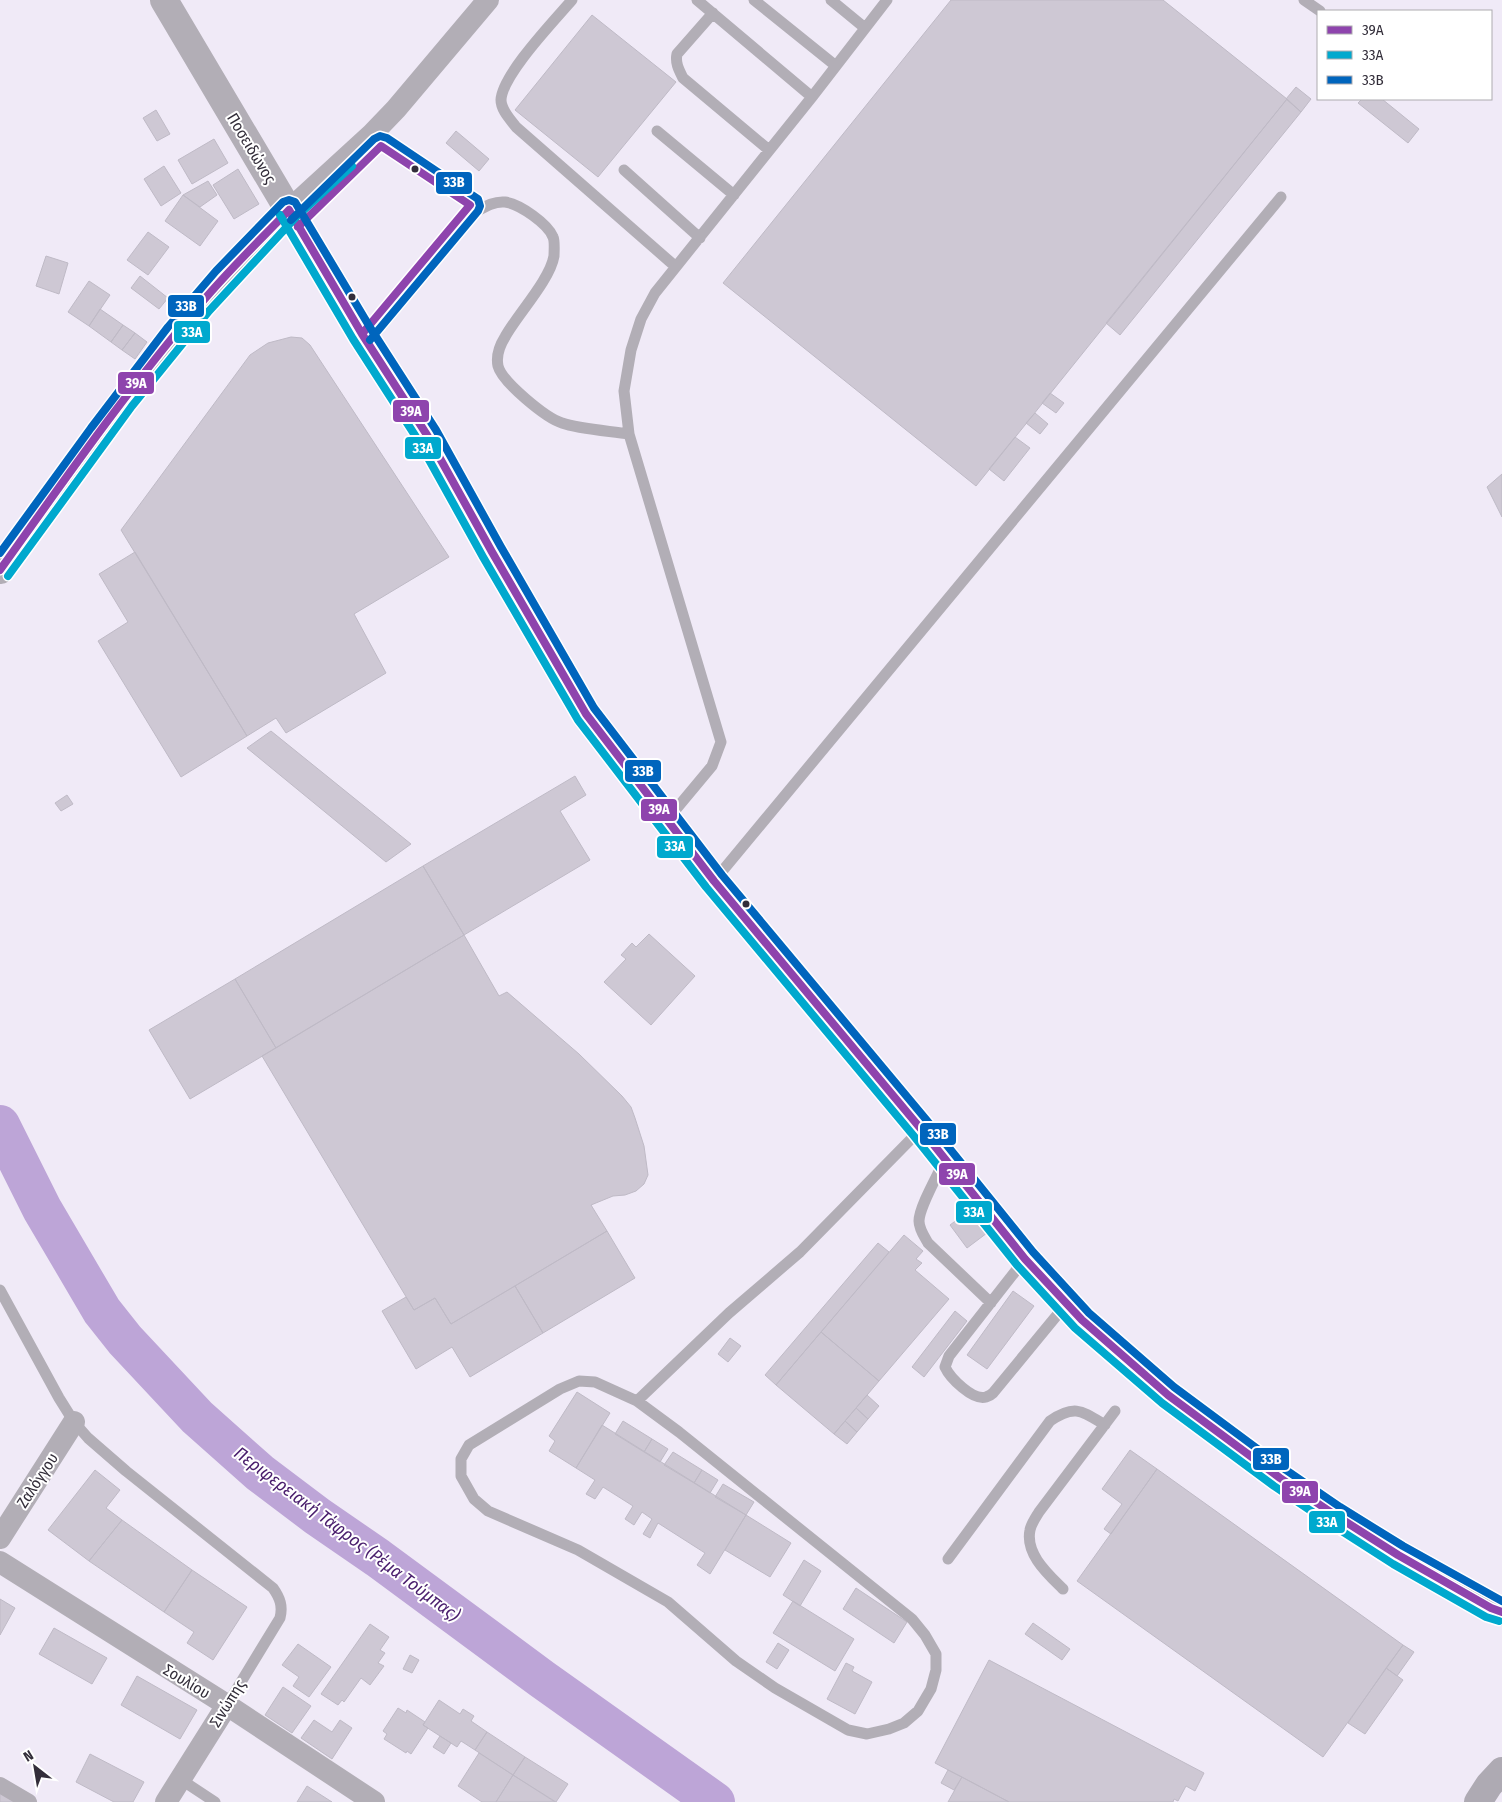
<svg xmlns="http://www.w3.org/2000/svg" width="1502" height="1802" viewBox="0 0 1502 1802" font-family="'Fira Sans Condensed',sans-serif">
<style>
.lines{fill:none;stroke-linecap:round;stroke-linejoin:round}
.river{stroke:#bda5d7;stroke-width:40}
.building{fill:#cec8d4;stroke:#bfbac6}
.path{stroke:#afacb3;stroke-width:3;stroke-dasharray:5 2.5;stroke-linecap:butt}
.service{stroke:#b2aeb6;stroke-width:11}
.pedestrian{stroke:#b2aeb6;stroke-width:16}
.minor{stroke:#b2aeb6;stroke-width:22}
.tertiary{stroke:#b2aeb6;stroke-width:28}
.trunk{stroke:#aeaab3;stroke-width:28}
.bus-1-casing{stroke:#fff;stroke-width:11}
.bus-2-casing{stroke:#fff;stroke-width:11}
.bus-3-casing{stroke:#fff;stroke-width:11}
.bus-1{stroke:#8e44ad;stroke-width:8}
.bus-2{stroke:#00a9ce;stroke-width:8}
.bus-3{stroke:#0065bd;stroke-width:8}
.bus-dot{fill:#332e3a;stroke:#fff;stroke-width:2}
.labels{text-anchor:middle;stroke-width:4;stroke-linejoin:round;paint-order:stroke}
.street-label{font-size:16px;fill:#332e3a;stroke:#fff}
.water-label{font-size:18px;font-style:italic;fill:#4b206e;stroke:#fff}
.line-badge{stroke:#fff;stroke-width:2}
.badge-label{font-size:14px;text-anchor:middle;font-weight:bold;fill:#fff}
</style>
<rect width="100%" height="100%" fill="#f0eaf7"/>
<g class="lines">
<path class="river" d="M0,1125l42,84 60,102 23,29 72,77 63,56 57,43 61,42 164,121 173,123"/>
</g>
<path class="building" d="M951,0h212l124,99 -311,387 -253,-203z
M592,15l84,67 -78,95 -83,-67z
M1296,87l15,12 -10,13 -15,-13z
M1287,99l14,13 -181,223 -14,-12z
M1362,99h20l37,30 -11,14 -50,-40z
M156,110l14,24 -13,7 -14,-23z
M456,131l33,28 -10,12 -33,-28z
M214,139l14,24 -36,21 -14,-24z
M164,166l17,27 -20,13 -17,-27z
M238,169l21,35 -25,15 -21,-34z
M208,181l9,14 -17,12 -17,-12z
M183,195l35,26 -18,25 -35,-25z
M148,232l21,15 -21,28 -21,-15z
M46,256l22,7 -9,31 -23,-8z
M140,276l28,22 -9,11 -28,-21z
M89,281l21,14 -21,31 -21,-14z
M100,309l23,16 -12,17 -22,-16z
M123,325l12,8 -13,17 -11,-8z
M135,333l12,9 -12,17 -13,-9z
M291,337l11,1 8,7 139,212 -95,57 32,59 -100,60 -10,-15 -29,18 -126,-206 129,-175 18,-12z
M1050,393l14,10 -8,10 -14,-10z
M1035,413l13,11 -8,10 -14,-11z
M1015,437l15,11 -26,33 -15,-12z
M1502,474v43l-15,-30z
M135,552l112,184 -66,41 -83,-136 30,-19 -29,-48z
M271,731l140,113 -25,18 -139,-114z
M575,776l11,19 -26,16 30,49 -126,75 -41,-69z
M67,795l6,9 -12,7 -6,-8z
M423,866l41,69 -188,113 -41,-69z
M649,934l46,42 -44,49 -47,-43 22,-23 -5,-4 11,-12 4,4z
M464,935l35,61 8,-4 72,62 43,42 9,11 4,11 9,28 4,29 -4,9 -8,7 -11,4 -12,1 -22,9 16,26 -156,93 -16,-26 -21,12 -152,-254z
M235,979l41,69 -86,51 -41,-69z
M970,1210l17,23 -20,15 -17,-23z
M607,1231l28,47 -92,55 -28,-47z
M904,1235l19,16 -7,8 6,4 -7,7 34,29 -70,82 -58,-49z
M878,1243l11,9 -113,133 -11,-10z
M515,1286l28,47 -73,44 -18,-30 -36,22 -34,-58 24,-14 8,13 21,-12 16,26z
M1013,1291l21,15 -47,63 -20,-14z
M955,1311l12,10 -43,56 -12,-10z
M821,1332l58,49 -45,53 -58,-49z
M730,1338l11,8 -13,16 -10,-8z
M577,1392l33,21 -34,55 -27,-17 6,-10 -6,-5z
M867,1395l12,11 -11,13 -12,-11z
M856,1408l12,11 -11,13 -12,-11z
M623,1421l29,18 -8,13 -29,-18z
M845,1421l12,11 -10,12 -13,-10z
M602,1425l144,90 -36,59 -13,-9 8,-12 -47,-30 -8,15 -7,-4 9,-15 -10,-7 -8,13 -9,-6 8,-13 -30,-19 -8,12 -9,-5 9,-14 -19,-12z
M652,1439l16,10 -8,13 -16,-10z
M1130,1450l27,19 -46,65 -7,-5 18,-25 -20,-15z
M673,1452l29,18 -8,13 -30,-18z
M1157,1469l246,176 -80,112 -246,-176z
M95,1470l25,20 -14,18 16,12 -33,41 -41,-31z
M702,1470l16,10 -8,13 -16,-10z
M723,1484l31,18 -8,13 -31,-18z
M746,1515l45,28 -21,34 -45,-27z
M122,1520l70,50 -28,42 -75,-51z
M804,1560l17,11 -21,35 -17,-11z
M192,1570l55,37 -34,53 -26,-17 7,-11 -30,-20z
M856,1588l51,34 -13,21 -51,-34z
M0,1599l15,9 -15,27z
M793,1601l61,38 -19,32 -62,-38z
M1033,1623l37,26 -8,11 -37,-26z
M370,1624l19,13 -9,13 5,3 -7,10 6,3 -14,19 -9,-7 -17,24 -2,-2 -4,5 -17,-11z
M54,1628l53,30 -15,26 -53,-30z
M778,1643l11,7 -12,19 -11,-7z
M298,1644l33,23 -22,30 -16,-11 6,-9 -17,-12z
M1403,1645l11,7 -17,24 -11,-8z
M410,1655l9,5 -7,13 -9,-4z
M989,1660l215,113 -9,18 -9,-5 -8,15 -4,-2 -1,3h-164l-74,-39z
M846,1663l8,4 -2,4 20,11 -17,32 -28,-15z
M1386,1668l17,12 -38,54 -17,-11z
M137,1676l60,34 -17,29 -59,-34z
M283,1687l28,19 -19,27 -27,-18z
M439,1700l21,14 3,-5 11,7 -3,5 16,11 -12,18 -14,-9 -4,6 -34,-22z
M398,1708l8,5 1,-3 18,12 -2,3 5,3 -17,26 -4,-3 -1,2 -22,-14 3,-5 -4,-3z
M314,1720l18,12 8,-12 12,8 -20,31 -31,-21z
M487,1732l38,25 -12,18 -38,-25z
M440,1736l11,7 -7,11 -11,-7z
M479,1753l34,22 -17,27h-14l-24,-16z
M90,1754l54,28 -11,20h-19l-38,-20z
M525,1757l43,27 -12,18 -43,-27z
M948,1770l14,7 -8,13 -13,-7z
M513,1775l42,27h-59z
M962,1777l47,25h-61z
M0,1786l28,16h-28z
M307,1786l25,16h-35z"/>
<g class="lines">
<path class="path" d="M387,150l78,52"/>
<path class="service" d="M572,0c-18,21 -70,75 -71,100 0,10 9,19 15,27l160,140
M697,0l115,97
M754,0l82,66
M831,0l34,28
M1304,0l16,11
M713,13l-36,41c-2,9 2,16 6,24l86,72
M657,131l77,64
M624,170l76,68
M368,342l109,-131c9,-5 18,-10 28,-9 15,2 43,22 48,35 2,4 1,15 1,19 -4,24 -37,59 -49,81 -5,8 -9,19 -7,29 4,16 48,52 64,57 17,6 48,8 67,11
M667,820l45,-54 9,-24 -92,-308 -5,-43 7,-41 10,-31 14,-26 157,-196 75,-97
M714,881l567,-684
M945,1159c-6,14 -26,48 -26,62 0,8 5,15 9,22l63,60
M1025,1259l-76,97 -4,11c5,11 28,34 41,30 3,-1 5,-2 7,-4l74,-90
M0,1290l59,108 15,24 14,16 38,33 147,117c7,10 10,18 7,30l-53,87
M637,1401l-42,-19 -16,-1 -19,8 -91,56 -8,14v17l13,23 14,12 90,39 90,52 68,59 39,27 73,42 19,4 22,-5 15,-6 14,-12 13,-22 5,-19v-16l-11,-19 -13,-16 -233,-187 -42,-31 92,-88 71,-61 121,-123
M948,1559l102,-138c25,-17 32,-10 55,4
M1063,1589c-15,-15 -38,-35 -33,-59 1,-6 6,-13 9,-18l76,-101
M180,1779l35,23"/>
<path class="pedestrian" d="M0,1785l29,17"/>
<path class="minor" d="M289,210l83,-76 24,-25 92,-109
M0,1538l74,-116
M0,1562l227,143 147,97
M166,1802l61,-97"/>
<path class="tertiary" d="M164,0l198,334 65,101 65,117 94,162 128,167 207,248 104,130 57,61 86,75 112,83 55,37 63,40 93,53 11,4
M0,570c65,-91 130,-183 203,-269 27,-31 57,-61 86,-91"/>
<path class="trunk" d="M1478,1802l11,-17 13,-14"/>
<defs>
<path id="bus-1" d="M289,210l73,124 65,101 65,117 94,162 128,167 207,248 104,130 57,61 86,75 112,83 55,37 63,40 93,53 11,4
M298,227l83,-81 89,59 -108,129
M0,570c65,-91 130,-184 203,-269 27,-32 57,-61 86,-91"/>
<path id="bus-2" d="M280,215l73,124 65,101 65,117 95,163 128,167 207,248 104,130 58,63 87,75 112,83 55,37 64,41 93,53 13,4
M8,576l124,-170 77,-95 87,-94 56,-51"/>
<path id="bus-3" d="M291,220l83,-81 6,-3 7,2 91,61 2,7 -2,5 -108,129
M0,553l91,-125 77,-101 48,-56 67,-69 6,-2 6,2 76,127 65,101 65,117 93,161 128,167 207,248 104,129 56,61 85,74 112,83 54,37 63,39 99,55"/>
</defs>
<use href="#bus-1" class="bus-1-casing"/>
<use href="#bus-2" class="bus-2-casing"/>
<use href="#bus-3" class="bus-3-casing"/>
<use href="#bus-1" class="bus-1"/>
<use href="#bus-2" class="bus-2"/>
<use href="#bus-3" class="bus-3"/>
</g>
<g class="bus-dot">
<circle cx="415" cy="169" r="4.5"/>
<circle cx="352" cy="297" r="4.5"/>
<circle cx="746" cy="904" r="4.5"/>
</g>
<g class="labels">
<g class="street-label">
<text transform="translate(252 148) rotate(59)" y="6">Ποσειδώνος</text>
<text transform="translate(37 1480) rotate(-57)" y="6">Ζαλόγγου</text>
<text transform="translate(187 1681) rotate(31)" y="6">Σουλίου</text>
<text transform="translate(227 1703) rotate(-58)" y="6">Σινώπης</text>
</g>
<g class="water-label">
<text transform="translate(347 1534) rotate(37)" y="6">Περιφερειακή Τάφρος (Ρέμα Τούμπας)</text>
</g>
</g>
<g class="line-badge">
<rect x="435" y="171" width="38" height="24" rx="5" fill="#0065bd"/>
<rect x="167" y="294" width="38" height="24" rx="5" fill="#0065bd"/>
<rect x="173" y="320" width="38" height="24" rx="5" fill="#00a9ce"/>
<rect x="117" y="371" width="38" height="24" rx="5" fill="#8e44ad"/>
<rect x="392" y="399" width="38" height="24" rx="5" fill="#8e44ad"/>
<rect x="404" y="436" width="38" height="24" rx="5" fill="#00a9ce"/>
<rect x="624" y="759" width="38" height="24" rx="5" fill="#0065bd"/>
<rect x="640" y="798" width="38" height="24" rx="5" fill="#8e44ad"/>
<rect x="656" y="835" width="38" height="24" rx="5" fill="#00a9ce"/>
<rect x="919" y="1122" width="38" height="24" rx="5" fill="#0065bd"/>
<rect x="938" y="1162" width="38" height="24" rx="5" fill="#8e44ad"/>
<rect x="955" y="1200" width="38" height="24" rx="5" fill="#00a9ce"/>
<rect x="1252" y="1447" width="38" height="24" rx="5" fill="#0065bd"/>
<rect x="1281" y="1480" width="38" height="24" rx="5" fill="#8e44ad"/>
<rect x="1308" y="1510" width="38" height="24" rx="5" fill="#00a9ce"/>
</g>
<g class="badge-label">
<text x="454" y="187">33Β</text>
<text x="186" y="311">33Β</text>
<text x="192" y="337">33A</text>
<text x="136" y="388">39Α</text>
<text x="411" y="416">39Α</text>
<text x="423" y="453">33A</text>
<text x="643" y="776">33Β</text>
<text x="659" y="814">39Α</text>
<text x="675" y="851">33A</text>
<text x="938" y="1139">33Β</text>
<text x="957" y="1179">39Α</text>
<text x="974" y="1217">33A</text>
<text x="1271" y="1464">33Β</text>
<text x="1300" y="1496">39Α</text>
<text x="1327" y="1527">33A</text>
</g>
<rect x="1317" y="10" width="175" height="90" fill="#ffffff" stroke="#adabb0"/>
<rect x="1327" y="26" width="25" height="8" fill="#8e44ad" stroke="#adabb0"/>
<text x="1362" y="35" font-size="15" fill="#332e3a">39Α</text>
<rect x="1327" y="51" width="25" height="8" fill="#00a9ce" stroke="#adabb0"/>
<text x="1362" y="60" font-size="15" fill="#332e3a">33A</text>
<rect x="1327" y="76" width="25" height="8" fill="#0065bd" stroke="#adabb0"/>
<text x="1362" y="85" font-size="15" fill="#332e3a">33Β</text>
<g transform="translate(35 1767) rotate(329)" stroke="#ffffff" stroke-width="4" paint-order="stroke">
<path d="M0-4L9 19L0 12L-9 19Z" fill="#332e3a"/>
<text y="-8" font-size="14" font-weight="bold" text-anchor="middle" fill="#332e3a">N</text>
</g>
</svg>
